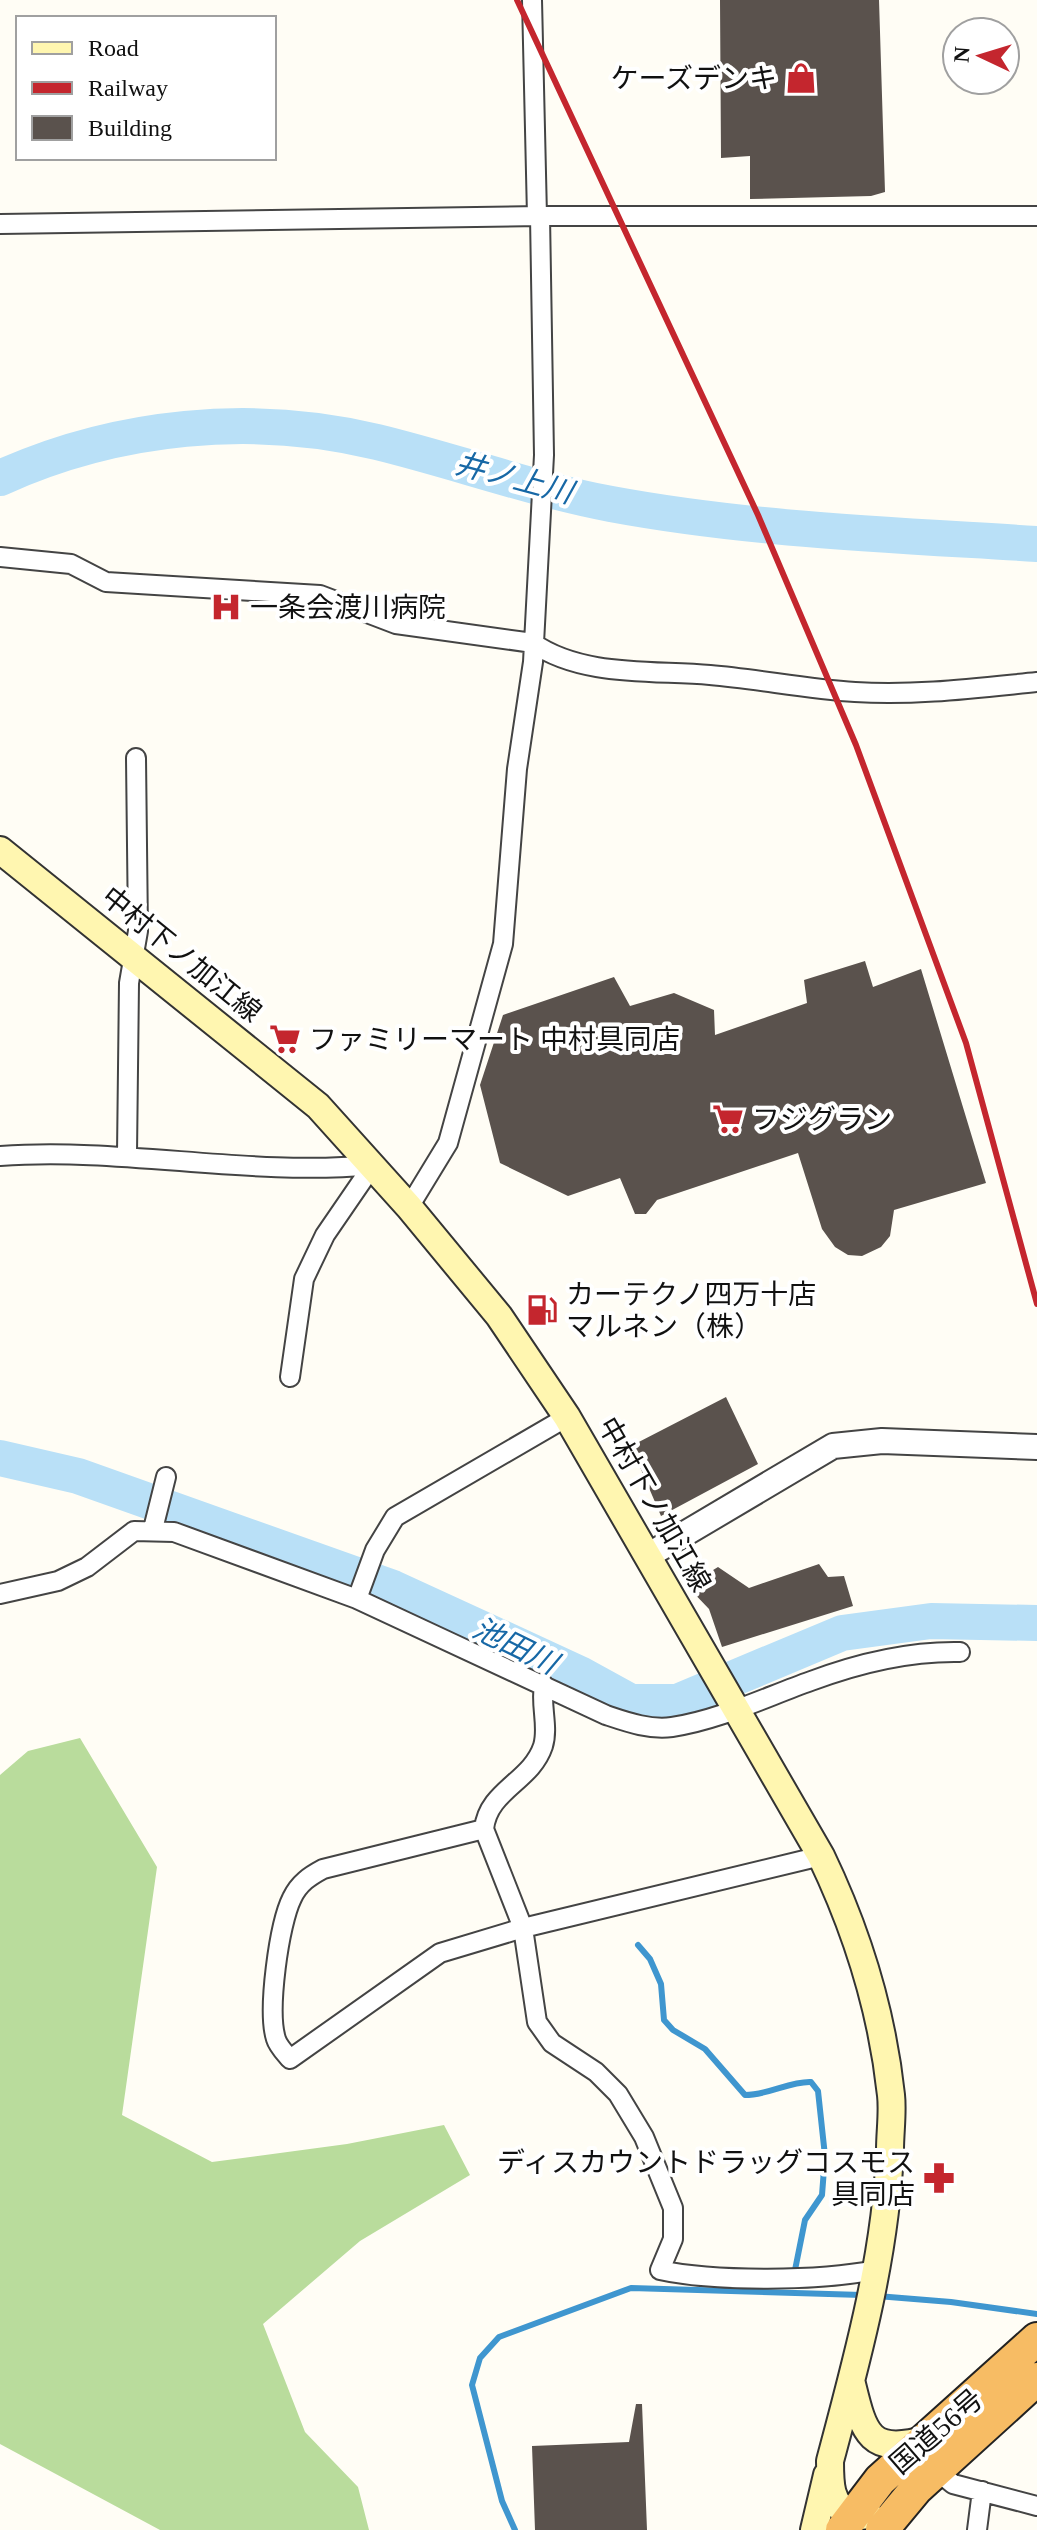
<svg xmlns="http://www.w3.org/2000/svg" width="1037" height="2530" viewBox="0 0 1037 2530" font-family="'Times New Roman','Noto Sans JP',serif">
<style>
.forest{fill:#b9dc9c}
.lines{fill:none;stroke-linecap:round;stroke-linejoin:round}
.stream{stroke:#3f96cf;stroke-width:6}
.river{stroke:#b9e0f7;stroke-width:36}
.building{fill:#5a524d}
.minor-casing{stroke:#444;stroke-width:22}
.tertiary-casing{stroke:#444;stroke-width:28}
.secondary-casing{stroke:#333;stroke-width:30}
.trunk-casing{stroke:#222;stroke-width:36}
.minor{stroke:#fff;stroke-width:18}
.tertiary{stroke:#fff;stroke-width:24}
.secondary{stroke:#fff6b0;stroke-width:26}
.trunk{stroke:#f7bc64;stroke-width:32}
.rail{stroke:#c4262e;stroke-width:6}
.labels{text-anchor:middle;stroke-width:8;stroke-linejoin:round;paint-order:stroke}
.poi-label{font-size:28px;fill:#111;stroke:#fff;text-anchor:start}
.street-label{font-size:28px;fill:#111;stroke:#fff}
.water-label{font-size:30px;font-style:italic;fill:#1768a6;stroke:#fff}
</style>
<rect width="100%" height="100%" fill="#fffdf5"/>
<path class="forest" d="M80,1738l77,129 -35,248 90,47 135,-18 97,-19 26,50 -110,66 -97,83 42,108 53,55 11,43h-209l-160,-86v-669l28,-24z"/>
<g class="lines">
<path class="stream" d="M638,1945l12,14 11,25 3,36 9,10 32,19 40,46c24,0 45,-14 66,-13l7,9 7,65 -3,39 -17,25 -11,55
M877,2296l74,6 86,12
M515,2530l-13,-29 -30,-116 8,-27 19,-21 132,-49 231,7"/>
<path class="river" d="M0,478c117,-53 252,-66 377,-36 78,19 155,47 234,62 140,26 284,31 426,40
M0,1458l78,18 315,112 187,86 51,28h46l165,-69 89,-12 106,2"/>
</g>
<path class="building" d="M720,0h159l6,192 -14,4 -121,3v-43l-29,2z
M865,961l8,26 48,-18 65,214 -92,27 -4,26 -9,11 -19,9 -14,-1 -13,-8 -13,-18 -24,-76 -141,47 -11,14h-11l-15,-36 -52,18 -68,-33 -20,-78 23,-70 111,-38 16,29 44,-13 40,17 1,25 92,-32 -3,-23z
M726,1397l32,67 -97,52 -30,-70z
M819,1564l9,13 16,-1 9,30 -131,41 -13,-38 -22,-23 31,-19 31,21z
M636,2404h6l5,126h-112l-3,-84 97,-4z"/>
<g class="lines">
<defs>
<path id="minor" d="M532,0l5,216
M0,224l540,-8h497
M0,557l71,7 35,18 214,13 76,29 137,19c49,34 119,27 177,32 48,4 96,14 145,17 60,4 122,-4 182,-10
M127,1154l2,-171 9,-52 -2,-173
M0,1156c125,-9 249,21 373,9
M409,1207l39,-64 55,-199 14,-175 16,-107 11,-207 -4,-239
M290,1377l14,-98 21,-44 48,-70
M153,1529l13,-52
M0,1594l58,-13 29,-14 47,-36 40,1 183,67 249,116c21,7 43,15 66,12 47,-7 94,-30 139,-46 48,-18 98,-30 149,-29
M357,1599l18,-49 20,-33 172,-100
M544,1685c-4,20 5,42 -1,61 -12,36 -55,44 -59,83l39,99 14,94 15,21 44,29 22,22 26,43 29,71v31l-13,31c54,12 161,11 215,0
M484,1829l-161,40c-13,7 -24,14 -31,29 -13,26 -25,113 -16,141 2,7 9,14 14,20l150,-106 83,-25 298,-72
M937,2471l16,13 84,22
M977,2530l5,-39"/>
<path id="tertiary" d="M649,1555l184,-109 49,-5 155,6"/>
<path id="secondary" d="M0,850l318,256 91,101 90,109 68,101 254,439c36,75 61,155 70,239 2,17 -1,37 -1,55 -4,105 -33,210 -60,311 0,25 0,40 20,56l19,-2
M852,2384c12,49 17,72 75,55
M814,2530l13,-55"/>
<path id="trunk" d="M842,2530l38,-50 157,-141
M882,2530l34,-41 121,-110"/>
</defs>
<use href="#minor" class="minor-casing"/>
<use href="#tertiary" class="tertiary-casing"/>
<use href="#secondary" class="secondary-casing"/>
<use href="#trunk" class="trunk-casing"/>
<use href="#minor" class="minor"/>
<use href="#tertiary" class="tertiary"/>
<use href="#secondary" class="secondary"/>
<use href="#trunk" class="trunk"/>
<path class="rail" d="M517,0l241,515 98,230 110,298 71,261"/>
</g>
<defs>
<symbol id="shop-bare" viewBox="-9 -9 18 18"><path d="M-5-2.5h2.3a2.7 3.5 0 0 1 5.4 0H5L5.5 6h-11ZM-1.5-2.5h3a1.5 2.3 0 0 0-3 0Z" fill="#c4262e" stroke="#fff" stroke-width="2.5" paint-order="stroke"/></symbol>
<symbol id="hospital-bare" viewBox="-9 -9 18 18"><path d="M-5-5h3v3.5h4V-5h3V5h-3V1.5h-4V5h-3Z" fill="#c4262e" stroke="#fff" stroke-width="2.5" paint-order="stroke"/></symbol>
<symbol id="supermarket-bare" viewBox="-9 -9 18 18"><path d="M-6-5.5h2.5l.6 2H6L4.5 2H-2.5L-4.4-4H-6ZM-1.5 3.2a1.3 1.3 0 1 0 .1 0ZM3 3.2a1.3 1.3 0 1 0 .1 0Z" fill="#c4262e" stroke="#fff" stroke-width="2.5" paint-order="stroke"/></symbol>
<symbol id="fuel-bare" viewBox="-9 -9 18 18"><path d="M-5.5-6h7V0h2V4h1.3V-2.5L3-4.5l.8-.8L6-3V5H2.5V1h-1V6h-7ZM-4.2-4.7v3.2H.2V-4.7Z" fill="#c4262e" stroke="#fff" stroke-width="2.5" paint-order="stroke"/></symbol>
<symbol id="pharmacy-bare" viewBox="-9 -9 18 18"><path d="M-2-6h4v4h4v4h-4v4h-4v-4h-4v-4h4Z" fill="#c4262e" stroke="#fff" stroke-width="2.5" paint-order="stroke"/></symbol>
</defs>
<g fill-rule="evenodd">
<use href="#shop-bare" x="779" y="56" width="44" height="44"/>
<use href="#hospital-bare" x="204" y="585" width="44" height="44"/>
<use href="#supermarket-bare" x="263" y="1017" width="44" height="44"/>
<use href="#supermarket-bare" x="706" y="1097" width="44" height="44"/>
<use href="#fuel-bare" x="520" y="1288" width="44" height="44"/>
<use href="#pharmacy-bare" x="917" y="2156" width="44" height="44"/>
</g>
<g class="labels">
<g class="poi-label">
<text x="777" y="88" text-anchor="end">ケーズデンキ</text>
<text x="250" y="617">一条会渡川病院</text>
<text x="309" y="1049">ファミリーマート 中村具同店</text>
<text x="752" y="1129">フジグラン</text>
<text x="566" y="1304">カーテクノ四万十店<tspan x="566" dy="32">マルネン（株）</tspan></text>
<text x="915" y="2172" text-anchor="end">ディスカウントドラッグコスモス<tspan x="915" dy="32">具同店</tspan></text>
</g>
<g class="street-label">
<text transform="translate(182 954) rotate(39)" y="10">中村下ノ加江線</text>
<text transform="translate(655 1504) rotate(60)" y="10">中村下ノ加江線</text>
<text transform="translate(936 2431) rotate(-41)" y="10">国道56号</text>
</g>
<g class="water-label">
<text transform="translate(514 478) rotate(15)" y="10">井ノ上川</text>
<text transform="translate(515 1646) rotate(26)" y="10">池田川</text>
</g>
</g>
<rect x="16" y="16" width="260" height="144" fill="#ffffff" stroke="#a0a0a0" stroke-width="2"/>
<rect x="32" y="42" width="40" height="12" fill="#fff6b0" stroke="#a0a0a0" stroke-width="2"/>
<text x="88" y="56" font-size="24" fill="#111111">Road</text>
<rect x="32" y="82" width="40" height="12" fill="#c4262e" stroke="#a0a0a0" stroke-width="2"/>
<text x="88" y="96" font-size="24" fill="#111111">Railway</text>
<rect x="32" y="116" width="40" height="24" fill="#5a524d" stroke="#a0a0a0" stroke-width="2"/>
<text x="88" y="136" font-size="24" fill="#111111">Building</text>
<g transform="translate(981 56) rotate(274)"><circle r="38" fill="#ffffff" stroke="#a0a0a0" stroke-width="2"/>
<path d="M0-6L14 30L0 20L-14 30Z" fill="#c4262e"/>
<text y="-12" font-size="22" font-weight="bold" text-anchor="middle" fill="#111111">N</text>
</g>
</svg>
